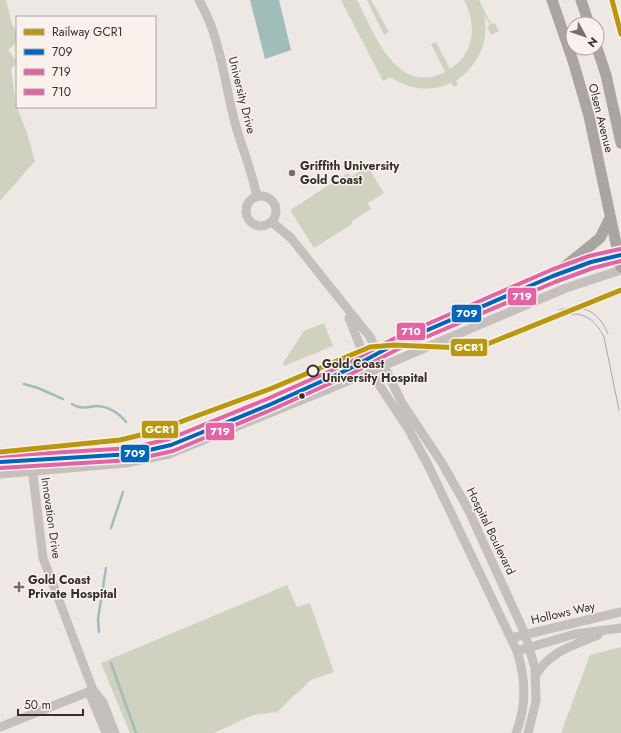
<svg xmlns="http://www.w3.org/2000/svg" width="621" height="733" viewBox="0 0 621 733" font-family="Jost,sans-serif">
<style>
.green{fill:#d0d1bf}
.water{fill:#a1bdba}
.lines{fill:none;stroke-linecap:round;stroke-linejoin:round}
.stream{stroke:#a1bdba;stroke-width:2.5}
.minor{stroke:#c6c0bd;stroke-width:9}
.major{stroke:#aba5a2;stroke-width:11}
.tram{stroke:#aea9a7;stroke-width:1}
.bus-1-casing{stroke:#f9f1ec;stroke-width:7}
.bus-2-casing{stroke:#f9f1ec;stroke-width:7}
.bus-3-casing{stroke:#f9f1ec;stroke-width:7}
.bus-1{stroke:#0065bd;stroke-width:4}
.bus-2{stroke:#e463a4;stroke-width:4}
.bus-3{stroke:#e463a4;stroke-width:4}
.rail-1-casing{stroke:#f9f1ec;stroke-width:8}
.rail-1{stroke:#b9980f;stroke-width:5}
.poi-dot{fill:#776e6c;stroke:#f9f1ec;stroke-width:1.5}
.stop-dot{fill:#f9f1ec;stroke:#372d2b;stroke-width:2}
.bus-dot{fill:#372d2b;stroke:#f9f1ec;stroke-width:1.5}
.labels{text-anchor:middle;stroke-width:3;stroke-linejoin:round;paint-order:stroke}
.street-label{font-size:12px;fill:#372d2b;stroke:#f9f1ec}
.poi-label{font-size:12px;font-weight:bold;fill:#372d2b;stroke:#f9f1ec;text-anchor:start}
.stop-label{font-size:12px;font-weight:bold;fill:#372d2b;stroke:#f9f1ec;text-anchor:start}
.line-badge{stroke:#f9f1ec;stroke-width:1.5}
.badge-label{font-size:11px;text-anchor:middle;font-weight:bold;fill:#fff}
</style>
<rect width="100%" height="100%" fill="#ede8e4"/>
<path class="green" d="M0,0h6l6,24 5,9v9l-9,8 9,12 -6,7 5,36 11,28 8,28 -35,40z
M341,0h16c17,32 39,97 88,72l-14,-28 5,-2 14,27c25,-16 27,-44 14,-69h15l12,24 4,-1 4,8 -8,4 -4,-8 3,-2 -6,-10c6,27 -6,50 -28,66l2,3 -4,3 -3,-4c-20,10 -43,6 -61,-6l-7,4z
M367,0h4l18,32 -5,3z
M367,166l17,27 -16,10 3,6 -20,13 1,2 -38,24 -24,-38 58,-37 3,4z
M324,323l9,23 -49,20 -1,-3 21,-32z
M287,585l10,22 13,-4 24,69 -23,8 -34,32 -24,3 -39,18h-84l-29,-70z
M621,647v86h-60l29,-78z"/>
<path class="water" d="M250,0h29l12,50 -26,9z"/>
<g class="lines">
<path class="stream" d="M24,384l14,4 25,11
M72,404c9,6 15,3 24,2 12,0 23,7 30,16
M111,528l12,-36
M99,632l-1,-13 8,-51
M111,663l25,70"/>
<path class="minor" d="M199,0c22,38 25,82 36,123 7,25 17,48 22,74
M246 211a15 15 0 1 1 30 0a15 15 0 1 1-30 0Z
M272,222l19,16 79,99 32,66 40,60 26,46 57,125 10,34 1,33 -8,32
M349,318l21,53 39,59 19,35 89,186c9,28 10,54 -1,82
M0,462l132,-8 39,-9 98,-40 80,-36 46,-25 31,-14 127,-54 38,-14 30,-7
M32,467l11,91 50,132 10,12 12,31
M0,474l126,-11 43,-9 157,-64 240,-102 55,-18
M511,638l110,-26
M517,651l58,-17 46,-6
M536,675c13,-23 38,-30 62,-40
M93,690l-2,7 15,36
M0,727l93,-37"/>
<path class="major" d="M552,0l21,61 16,55 32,151
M581,0l8,24
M597,48l9,27 15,68
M553,276l47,-38 10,-20"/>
<path class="tram" d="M559,310c23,-7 40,1 49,24
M503,338c13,-5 26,-10 38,-15 28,-11 47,-17 63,14l15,73"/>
<defs>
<path id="bus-1" d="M0,462l132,-8 39,-9 98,-40 80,-36 46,-25 158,-68 38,-14 30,-7"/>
<path id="bus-2" d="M0,468l132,-8 41,-9 98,-41 80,-36 47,-25 157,-67 38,-14 28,-7"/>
<path id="bus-3" d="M0,456l131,-8 38,-9 98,-40 79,-35 47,-25 158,-69 38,-14 31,-7"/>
</defs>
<use href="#bus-1" class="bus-1-casing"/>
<use href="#bus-2" class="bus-2-casing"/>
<use href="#bus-3" class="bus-3-casing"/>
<use href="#bus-1" class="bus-1"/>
<use href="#bus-2" class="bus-2"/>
<use href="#bus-3" class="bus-3"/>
<defs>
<path id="rail-1" d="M612,0l9,34
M0,452l120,-12 33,-8 117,-43 100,-42 24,-2 69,3 22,-3 136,-55"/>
</defs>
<use href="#rail-1" class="rail-1-casing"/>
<use href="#rail-1" class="rail-1"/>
</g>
<g class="poi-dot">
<circle cx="292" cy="173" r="4"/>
<path d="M17 581h4v4h4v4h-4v4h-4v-4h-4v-4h4z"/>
</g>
<circle class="stop-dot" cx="313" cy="371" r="5.5"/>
<circle class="bus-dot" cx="302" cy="396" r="3.5"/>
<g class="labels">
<g class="street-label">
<text transform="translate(242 95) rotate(76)" y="4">University Drive</text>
<text transform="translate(601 118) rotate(76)" y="4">Olsen Avenue</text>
<text transform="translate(51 518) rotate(82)" y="4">Innovation Drive</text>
<text transform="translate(491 531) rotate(64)" y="4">Hospital Boulevard</text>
<text transform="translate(563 613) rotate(-13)" y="4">Hollows Way</text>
</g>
<g class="poi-label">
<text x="300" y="170">Griffith University<tspan x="300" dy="14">Gold Coast</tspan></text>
<text x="28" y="584">Gold Coast<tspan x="28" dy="14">Private Hospital</tspan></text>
</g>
<g class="stop-label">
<text x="322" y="368">Gold Coast<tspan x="322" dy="14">University Hospital</tspan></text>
</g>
</g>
<g class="line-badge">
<rect x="507" y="287" width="30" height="19" rx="4" fill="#e463a4"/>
<rect x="451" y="304" width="31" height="19" rx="4" fill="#0065bd"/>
<rect x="396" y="322" width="30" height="19" rx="4" fill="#e463a4"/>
<rect x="450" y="338" width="38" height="19" rx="4" fill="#b9980f"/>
<rect x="141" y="420" width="38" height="19" rx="4" fill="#b9980f"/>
<rect x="205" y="422" width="30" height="19" rx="4" fill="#e463a4"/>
<rect x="120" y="444" width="30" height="19" rx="4" fill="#0065bd"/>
</g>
<g class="badge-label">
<text x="522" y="300">719</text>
<text x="467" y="317">709</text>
<text x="411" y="335">710</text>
<text x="469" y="351">GCR1</text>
<text x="160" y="433">GCR1</text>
<text x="220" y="435">719</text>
<text x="135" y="457">709</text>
</g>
<rect x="16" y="16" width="140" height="92" fill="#f9f1ec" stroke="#aba39f"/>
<rect x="24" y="29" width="20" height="6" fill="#b9980f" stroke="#aba39f"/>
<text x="52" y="36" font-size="12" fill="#372d2b">Railway GCR1</text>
<rect x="24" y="49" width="20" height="6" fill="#0065bd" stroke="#aba39f"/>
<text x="52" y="56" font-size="12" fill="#372d2b">709</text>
<rect x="24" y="69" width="20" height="6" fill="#e463a4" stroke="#aba39f"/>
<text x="52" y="76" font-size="12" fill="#372d2b">719</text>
<rect x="24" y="89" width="20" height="6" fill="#e463a4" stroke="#aba39f"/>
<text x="52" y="96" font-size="12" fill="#372d2b">710</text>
<g transform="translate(585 36) rotate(130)"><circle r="19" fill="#f9f1ec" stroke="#aba39f"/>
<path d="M0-3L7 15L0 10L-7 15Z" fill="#776e6c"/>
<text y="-6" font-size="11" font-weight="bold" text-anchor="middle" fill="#372d2b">N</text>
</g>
<path d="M18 709v6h65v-6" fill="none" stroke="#372d2b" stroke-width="2"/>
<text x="24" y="709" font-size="12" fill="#372d2b" stroke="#f9f1ec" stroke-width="3" paint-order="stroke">50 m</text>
</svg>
